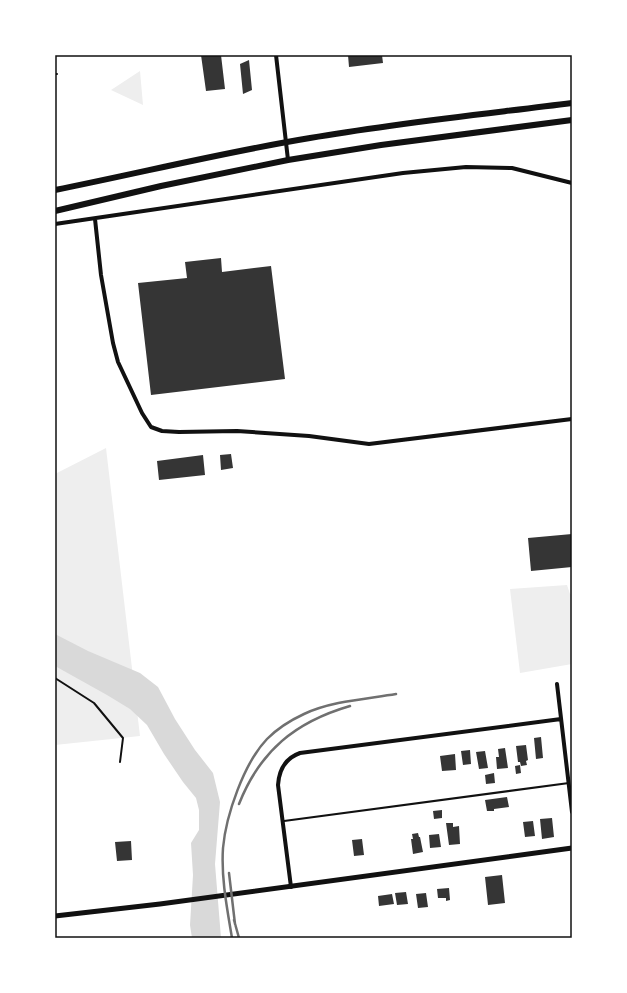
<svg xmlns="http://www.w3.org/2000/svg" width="627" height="993" viewBox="0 0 627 993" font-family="'Roboto Condensed',sans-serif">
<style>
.green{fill:#eee}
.water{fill:#d9d9d9}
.building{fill:#353535}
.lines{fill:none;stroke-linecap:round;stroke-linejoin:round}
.service{stroke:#111;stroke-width:2}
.minor{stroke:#111;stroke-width:4}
.tertiary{stroke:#111;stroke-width:5}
.primary{stroke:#111;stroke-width:6}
.rail{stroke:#707070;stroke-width:2.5}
.neatline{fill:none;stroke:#111;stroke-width:1.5}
</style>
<rect width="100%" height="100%" fill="#fff"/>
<path class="green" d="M140,71l3,34 -32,-15z
M106,448l34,288 -85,9v-271z
M567,585l3,9h2v70l-52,9 -10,-84z"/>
<path class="water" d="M55,634l33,17 52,22 18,14 17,32 20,31 18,23 7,29 -5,62 6,74h-29l-2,-13 3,-50 -2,-32 8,-13v-20l-3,-12 -13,-16 -19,-28 -17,-29 -17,-16 -23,-14 -52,-29z"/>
<path class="building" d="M201,55h20l4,34 -19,2z
M348,55h34l1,8 -34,4z
M249,60l3,30 -9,4 -3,-30z
M221,258l1,14 49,-6 14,113 -134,16 -13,-112 49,-5 -2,-16z
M231,454l2,14 -12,2 -1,-15z
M203,455l2,20 -46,5 -2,-19z
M572,534v33l-41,4 -3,-33z
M541,737l2,21 -7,1 -2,-21z
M526,745l2,15 -2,1 1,4 -6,1 -1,-4h-2l-2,-16z
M505,748l3,20 -11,1 -1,-12h3l-1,-8z
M470,750l1,14 -8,1 -2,-14z
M485,751l3,17 -9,1 -3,-17z
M455,754l1,16 -14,1 -2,-15z
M520,765l1,8 -5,1 -1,-8z
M494,773l1,10 -9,1 -1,-9z
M507,797l2,10 -15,2v2h-7l-2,-11z
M442,810v8l-8,1 -1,-8z
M552,818l2,19 -12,2 -2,-20z
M533,821l2,15 -10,1 -2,-15z
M446,823h7v4l6,-1 1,18 -11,1z
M418,833l1,4h1l3,15 -10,2 -2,-15h2l-1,-5z
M439,834l2,13 -11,1 -1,-13z
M362,839l2,16 -10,1 -2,-16z
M131,841l1,19 -15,1 -2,-19z
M502,875l3,28 -17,2 -3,-28z
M449,888l1,12 -4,1v-3h-8l-1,-9z
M406,892l2,12 -11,1 -2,-12z
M426,893l2,14 -10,1 -2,-14z
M392,894l2,10 -15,2 -1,-10z"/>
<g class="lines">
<path class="service" d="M55,74h2
M55,678l39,25 29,35 -3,24
M284,821l285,-38"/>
<path class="minor" d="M276,55l12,105
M95,219l6,56 12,68 5,19 24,51 9,14 11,4 17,1 58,-1 72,5 60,8 203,-25
M55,224l348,-51 63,-6 46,1 60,15
M557,684l15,128
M291,887l-13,-102c1,-15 8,-27 22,-32l261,-34"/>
<path class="tertiary" d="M55,916l105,-12 412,-56"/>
<path class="primary" d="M55,190c85,-17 170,-38 255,-52 87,-15 175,-24 262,-35
M55,211l106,-25 127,-26 93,-15 191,-25"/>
<path class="rail" d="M239,804c21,-53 56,-82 111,-98
M229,873l6,51
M234,920l5,18
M232,938c-5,-30 -11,-60 -9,-90 3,-33 21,-85 44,-109 10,-10 24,-19 37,-25 28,-13 62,-15 92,-20"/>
</g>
<rect width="627" height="993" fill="none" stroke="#ffffff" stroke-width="112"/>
<rect x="56" y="56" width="515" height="881" class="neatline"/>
</svg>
